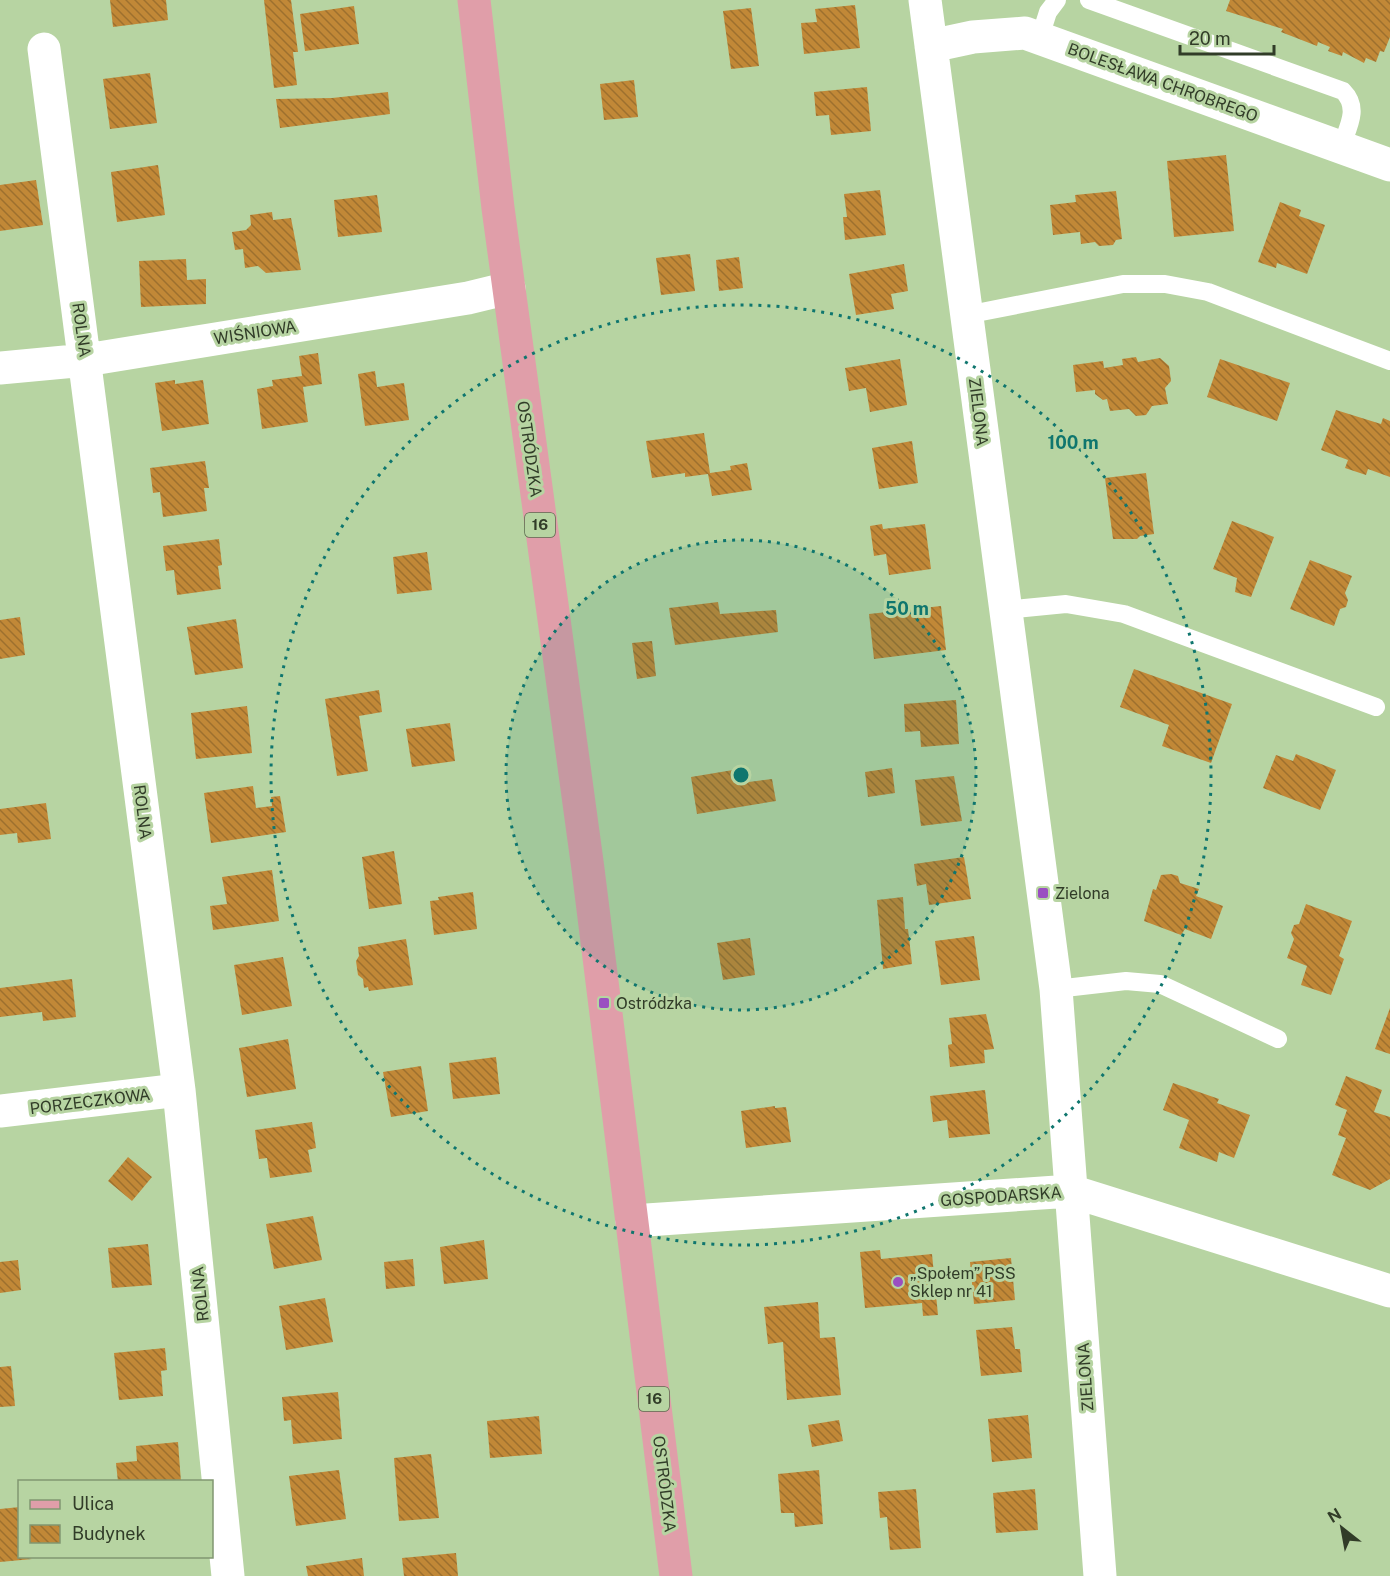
<svg xmlns="http://www.w3.org/2000/svg" width="1390" height="1576" viewBox="0 0 1390 1576" font-family="'Public Sans',sans-serif">
<style>
.building{fill:url(#building-back-hatch)}
.lines{fill:none;stroke-linecap:round;stroke-linejoin:round}
.lane{stroke:#fff;stroke-width:18}
.street{stroke:#fff;stroke-width:33}
.primary{stroke:#e09ea9;stroke-width:33}
.ring{fill:none;stroke:#0f766e;stroke-width:3;stroke-dasharray:3 6}
.poi-dot{fill:#9a4fc1;stroke:#b7d4a2;stroke-width:2}
.labels{text-anchor:middle;stroke-width:6;stroke-linejoin:round;paint-order:stroke}
.shield{fill:#b7d4a2;stroke:#596a4d;stroke-width:1.5}
.shield-label{font-size:15px;font-weight:bold;fill:#313c28}
.street-label{font-size:16px;fill:#313c28;stroke:#b7d4a2}
.poi-label{font-size:16px;fill:#313c28;stroke:#b7d4a2;text-anchor:start}
.centre{fill:#0f766e;stroke:#b7d4a2;stroke-width:3}
.ring-label{font-size:18px;text-anchor:middle;font-weight:bold;fill:#0f766e;stroke:#b7d4a2;stroke-width:6;stroke-linejoin:round;paint-order:stroke}
</style>
<defs>
<pattern id="building-back-hatch" width="6" height="6" patternUnits="userSpaceOnUse" patternTransform="scale(1.5)"><rect width="6" height="6" fill="#c18837"/><path d="M-1 5l2 2M0 0l6 6M5-1l2 2" fill="none" stroke="#9d702e"/></pattern>
</defs>
<rect width="100%" height="100%" fill="#b7d4a2"/>
<path class="building" d="M110,0h56l2,20 -55,7z
M264,0h27l7,52h-5l4,33 -23,3z
M1230,0h160v37l-6,15 -4,-1 -4,11 -10,-4 -2,5 -21,-11 -1,4 -14,-5 2,-4 -12,-5 -1,4 -36,-14 2,-3 -57,-18z
M855,5l5,43 -56,6 -3,-31 16,-1 -2,-13z
M354,6l5,38 -54,7 -5,-37z
M751,8l8,58 -28,3 -8,-58z
M150,73l7,50 -47,6 -7,-50z
M634,80l4,37 -34,3 -4,-36z
M867,87l4,44 -40,4 -2,-20 -13,1 -2,-24z
M388,92l2,22 -110,14 -4,-29 56,-1z
M1226,155l8,76 -60,6 -7,-76z
M158,165l7,50 -48,7 -6,-50z
M36,180l7,45 -43,6v-46z
M880,190l6,45 -41,5 -2,-23h4l-3,-23z
M1116,191l6,48 -6,1 -3,5 -14,1 -4,-4 -14,2 -1,-12 -27,3 -3,-30 26,-3 -1,-7z
M377,195l5,37 -44,5 -4,-37z
M1280,202l21,8 -2,6 26,9 -18,49 -30,-11 -1,5 -18,-6z
M272,212l1,8 18,-2 10,52 -35,3 -8,-7 -13,2 -2,-19 -8,1 -3,-18 14,-2 5,-5 -1,-10z
M690,254l5,37 -34,4 -5,-37z
M739,257l4,31 -24,3 -3,-31z
M186,259l1,21 19,-1v25l-65,3 -2,-46z
M904,264l4,27 -17,3 3,15 -38,6 -7,-41z
M318,353l4,31 -19,3 5,35 -46,7 -5,-40 16,-3 -1,-6 30,-4 -3,-20z
M1136,357l2,5 22,-4 9,8 2,15 -6,7 3,16 -16,2 -6,9 -10,1 -7,-7 -19,2 -3,-12 -4,1 -8,-6v-4l-19,2 -3,-27 30,-4 1,7 19,-3 -1,-6z
M900,359l7,46 -37,7 -4,-24 -17,3 -4,-23z
M1220,359l70,24 -13,38 -70,-24z
M375,371l2,16 27,-4 5,37 -44,6 -7,-52z
M175,380v4l28,-4 6,44 -47,7 -7,-48z
M1336,410l45,14 2,-6 7,3v56l-22,-8 -2,6 -21,-7 3,-8 -27,-10z
M704,433l6,40 21,-3 -1,-4 17,-3 5,27 -40,6 -4,-22 -23,3v-4l-33,5 -6,-37z
M912,441l6,42 -39,6 -7,-41z
M205,461l4,27h-5l3,23 -44,6 -3,-25 -7,1 -3,-25z
M1146,473l8,61 -14,2 -3,3h-24l-8,-61z
M1232,521l42,16 -23,60 -16,-5 2,-14 -24,-9z
M882,524l1,5 42,-5 6,45 -42,6 -3,-21 -12,2 -4,-30z
M219,539l3,26 -4,1 3,23 -44,6 -3,-25 -8,1 -3,-25z
M427,552l5,38 -35,4 -4,-37z
M1310,560l42,16 -7,17 3,7 -2,7 -6,2 -6,17 -44,-17z
M718,602l2,12 56,-4 2,22 -103,13 -6,-37z
M941,606l5,44 -72,9 -5,-45z
M20,617l5,38 -25,4v-39z
M236,619l7,49 -48,7 -8,-48z
M652,641l4,35 -19,3 -5,-36z
M1134,669l98,35 -21,59 -49,-17 7,-21 -49,-18z
M379,690l3,22 -23,4 9,55 -31,5 -12,-77z
M956,700l3,44 -38,3 -1,-16 -15,1 -1,-28z
M247,706l5,47 -56,6 -5,-46z
M450,723l5,38 -43,6 -6,-38z
M1296,754l40,16 -16,40 -57,-22 13,-33 17,6z
M892,768l3,25 -27,4 -3,-25z
M739,769l2,14 31,-4 4,22 -79,13 -6,-37z
M954,776l8,45 -41,5 -6,-46z
M253,786l3,22 16,-2 -1,-9 9,-1 6,36 -75,11 -7,-50z
M46,803l5,36 -33,4 -1,-10 -17,2v-26z
M394,851l8,53 -33,5 -7,-52z
M964,857l7,42 -42,6 -3,-21 -9,2 -3,-22z
M272,870l7,51 -66,9 -3,-24 17,-2 -5,-27z
M1171,874l7,2 2,7 19,6 -3,7 27,10 -12,33 -26,-10 -4,6 -37,-14 9,-32 3,1 5,-15z
M473,892l4,37 -43,6 -4,-34 9,-1 -1,-3z
M903,897l2,32h3l4,35 -29,5 -6,-69z
M1306,904l46,17 -13,35 5,3 -13,36 -30,-10 6,-19 -20,-8 7,-19 -3,-6 3,-8 5,-1z
M974,936l6,44 -39,5 -6,-44z
M750,938l5,37 -32,5 -6,-37z
M406,939l7,46 -44,6 -1,-4 -4,1 -1,-9 -5,-4 -2,-14 3,-5 -1,-9z
M283,957l9,49 -50,9 -8,-50z
M72,979l4,38 -33,4 -1,-9 -42,5v-29z
M1390,1008v46l-15,-5z
M986,1014l8,35 -10,1 1,13 -35,4 -2,-22 4,-1 -3,-26z
M288,1039l8,50 -49,8 -8,-49z
M496,1057l4,37 -47,5 -4,-36z
M421,1066l7,45 -37,6 -8,-45z
M1346,1076l36,14 -8,22 16,5v62l-20,11 -38,-15 14,-37 -8,-3 9,-25 -12,-5z
M1173,1083l46,16 -2,4 33,12 -16,43 -15,-6 -2,10 -38,-14 10,-28 -26,-10z
M985,1090l5,44 -41,4 -2,-18 -14,2 -3,-26z
M775,1106v2l11,-1 5,35 -45,6 -5,-37z
M312,1122l4,26 -8,2 4,22 -42,6 -3,-20 -8,1 -4,-29z
M128,1157l24,20 -20,24 -24,-20z
M313,1216l9,44 -48,9 -8,-45z
M484,1240l4,39 -44,5 -4,-37z
M148,1244l4,41 -40,3 -4,-40z
M880,1250l1,9 51,-5 6,61 -15,1 -1,-13 -57,5 -5,-56z
M1011,1258l4,42 -41,4 -4,-42z
M413,1259l2,27 -29,3 -2,-27z
M18,1260l3,30 -21,3v-31z
M325,1298l8,44 -47,8 -7,-44z
M818,1302l2,36 15,-1 6,58 -54,5 -4,-58 -15,2 -4,-37z
M1012,1327l3,22h5l2,23 -41,4 -5,-46z
M165,1348l2,22 -6,1 2,25 -44,4 -5,-47z
M11,1366l4,40 -15,1v-40z
M338,1392l4,47 -49,5 -2,-24 -7,1 -2,-24z
M1028,1415l4,43 -40,4 -4,-43z
M539,1416l3,38 -52,4 -3,-37z
M839,1420l4,21 -31,6 -4,-22z
M178,1442l3,40h-63l-2,-19 21,-2 -1,-15z
M431,1454l8,64 -40,3 -5,-63z
M339,1470l7,49 -50,7 -7,-50z
M819,1470l4,54 -28,3 -1,-14h-13l-3,-39z
M916,1489l5,59 -31,2 -3,-33 -7,1 -2,-26z
M1035,1489l3,41 -42,3 -3,-40z
M20,1507v49l12,3 -32,3v-53z
M456,1553l2,23h-54l-2,-18z
M362,1558l2,18h-56l-2,-10z"/>
<g class="lines">
<path class="lane" d="M1089,0l254,91c17,17 5,36 -2,56
M1040,37l8,-25 9,-12
M966,315l157,-31h42l43,8 182,69
M1004,610l62,-6 58,10 252,93
M1056,989l70,-8 34,3 118,55"/>
<path class="street" d="M925,0l131,989 44,587
M931,46l42,-9 52,-4 365,132
M44,49l135,1041 49,486
M0,368l86,-8 382,-62 41,-10
M0,1111l179,-21
M632,1221l439,-30 319,100"/>
<path class="primary" d="M474,0l24,208 90,661 88,707"/>
</g>
<circle cx="741" cy="775" r="235" fill="#0f766e" fill-opacity=".12"/>
<g class="ring">
<circle cx="741" cy="775" r="235"/>
<circle cx="741" cy="775" r="470"/>
</g>
<g class="poi-dot">
<rect x="1037" y="887" width="12" height="12" rx="3"/>
<rect x="598" y="997" width="12" height="12" rx="3"/>
<circle cx="898" cy="1282" r="6"/>
</g>
<g class="labels">
<g class="shield">
<rect x="525" y="513" width="30" height="24" rx="4.5"/>
<rect x="639" y="1387" width="30" height="24" rx="4.5"/>
</g>
<g class="shield-label">
<text x="540" y="530">16</text>
<text x="654" y="1404">16</text>
</g>
<g class="street-label">
<text transform="translate(1163 82) rotate(20)" y="6">BOLESŁAWA CHROBREGO</text>
<text transform="translate(82 330) rotate(82)" y="6">ROLNA</text>
<text transform="translate(255 332) rotate(-9)" y="6">WIŚNIOWA</text>
<text transform="translate(979 412) rotate(83)" y="6">ZIELONA</text>
<text transform="translate(530 449) rotate(82)" y="6">OSTRÓDZKA</text>
<text transform="translate(143 812) rotate(83)" y="6">ROLNA</text>
<text transform="translate(90 1101) rotate(-7)" y="6">PORZECZKOWA</text>
<text transform="translate(1001 1196) rotate(-4)" y="6">GOSPODARSKA</text>
<text transform="translate(200 1294) rotate(-96)" y="6">ROLNA</text>
<text transform="translate(1085 1377) rotate(-94)" y="6">ZIELONA</text>
<text transform="translate(665 1484) rotate(83)" y="6">OSTRÓDZKA</text>
</g>
<g class="poi-label">
<text x="1055" y="899">Zielona</text>
<text x="616" y="1009">Ostródzka</text>
<text x="910" y="1279">„Społem” PSS<tspan x="910" dy="18">Sklep nr 41</tspan></text>
</g>
</g>
<circle cx="741" cy="775" r="9" class="centre"/>
<g class="ring-label">
<text x="1073" y="449">100 m</text>
<text x="907" y="615">50 m</text>
</g>
<rect x="18" y="1480" width="195" height="78" fill="#b7d4a2" stroke="#819771" stroke-width="1.5"/>
<rect x="30" y="1500" width="30" height="9" fill="#e09ea9" stroke="#819771" stroke-width="1.5"/>
<text x="72" y="1510" font-size="18" fill="#313c28">Ulica</text>
<rect x="30" y="1525" width="30" height="18" fill="url(#building-back-hatch)" stroke="#819771" stroke-width="1.5"/>
<text x="72" y="1540" font-size="18" fill="#313c28">Budynek</text>
<g transform="translate(1342 1528) rotate(329)" stroke="#b7d4a2" stroke-width="4.5" paint-order="stroke">
<path d="M0-4.5L10 22L0 15L-10 22Z" fill="#313c28"/>
<text y="-9" font-size="16" font-weight="bold" text-anchor="middle" fill="#313c28">N</text>
</g>
<path d="M1180 45v9h94v-9" fill="none" stroke="#313c28" stroke-width="3"/>
<text x="1189" y="45" font-size="18" fill="#313c28" stroke="#b7d4a2" stroke-width="4.5" paint-order="stroke">20 m</text>
</svg>
